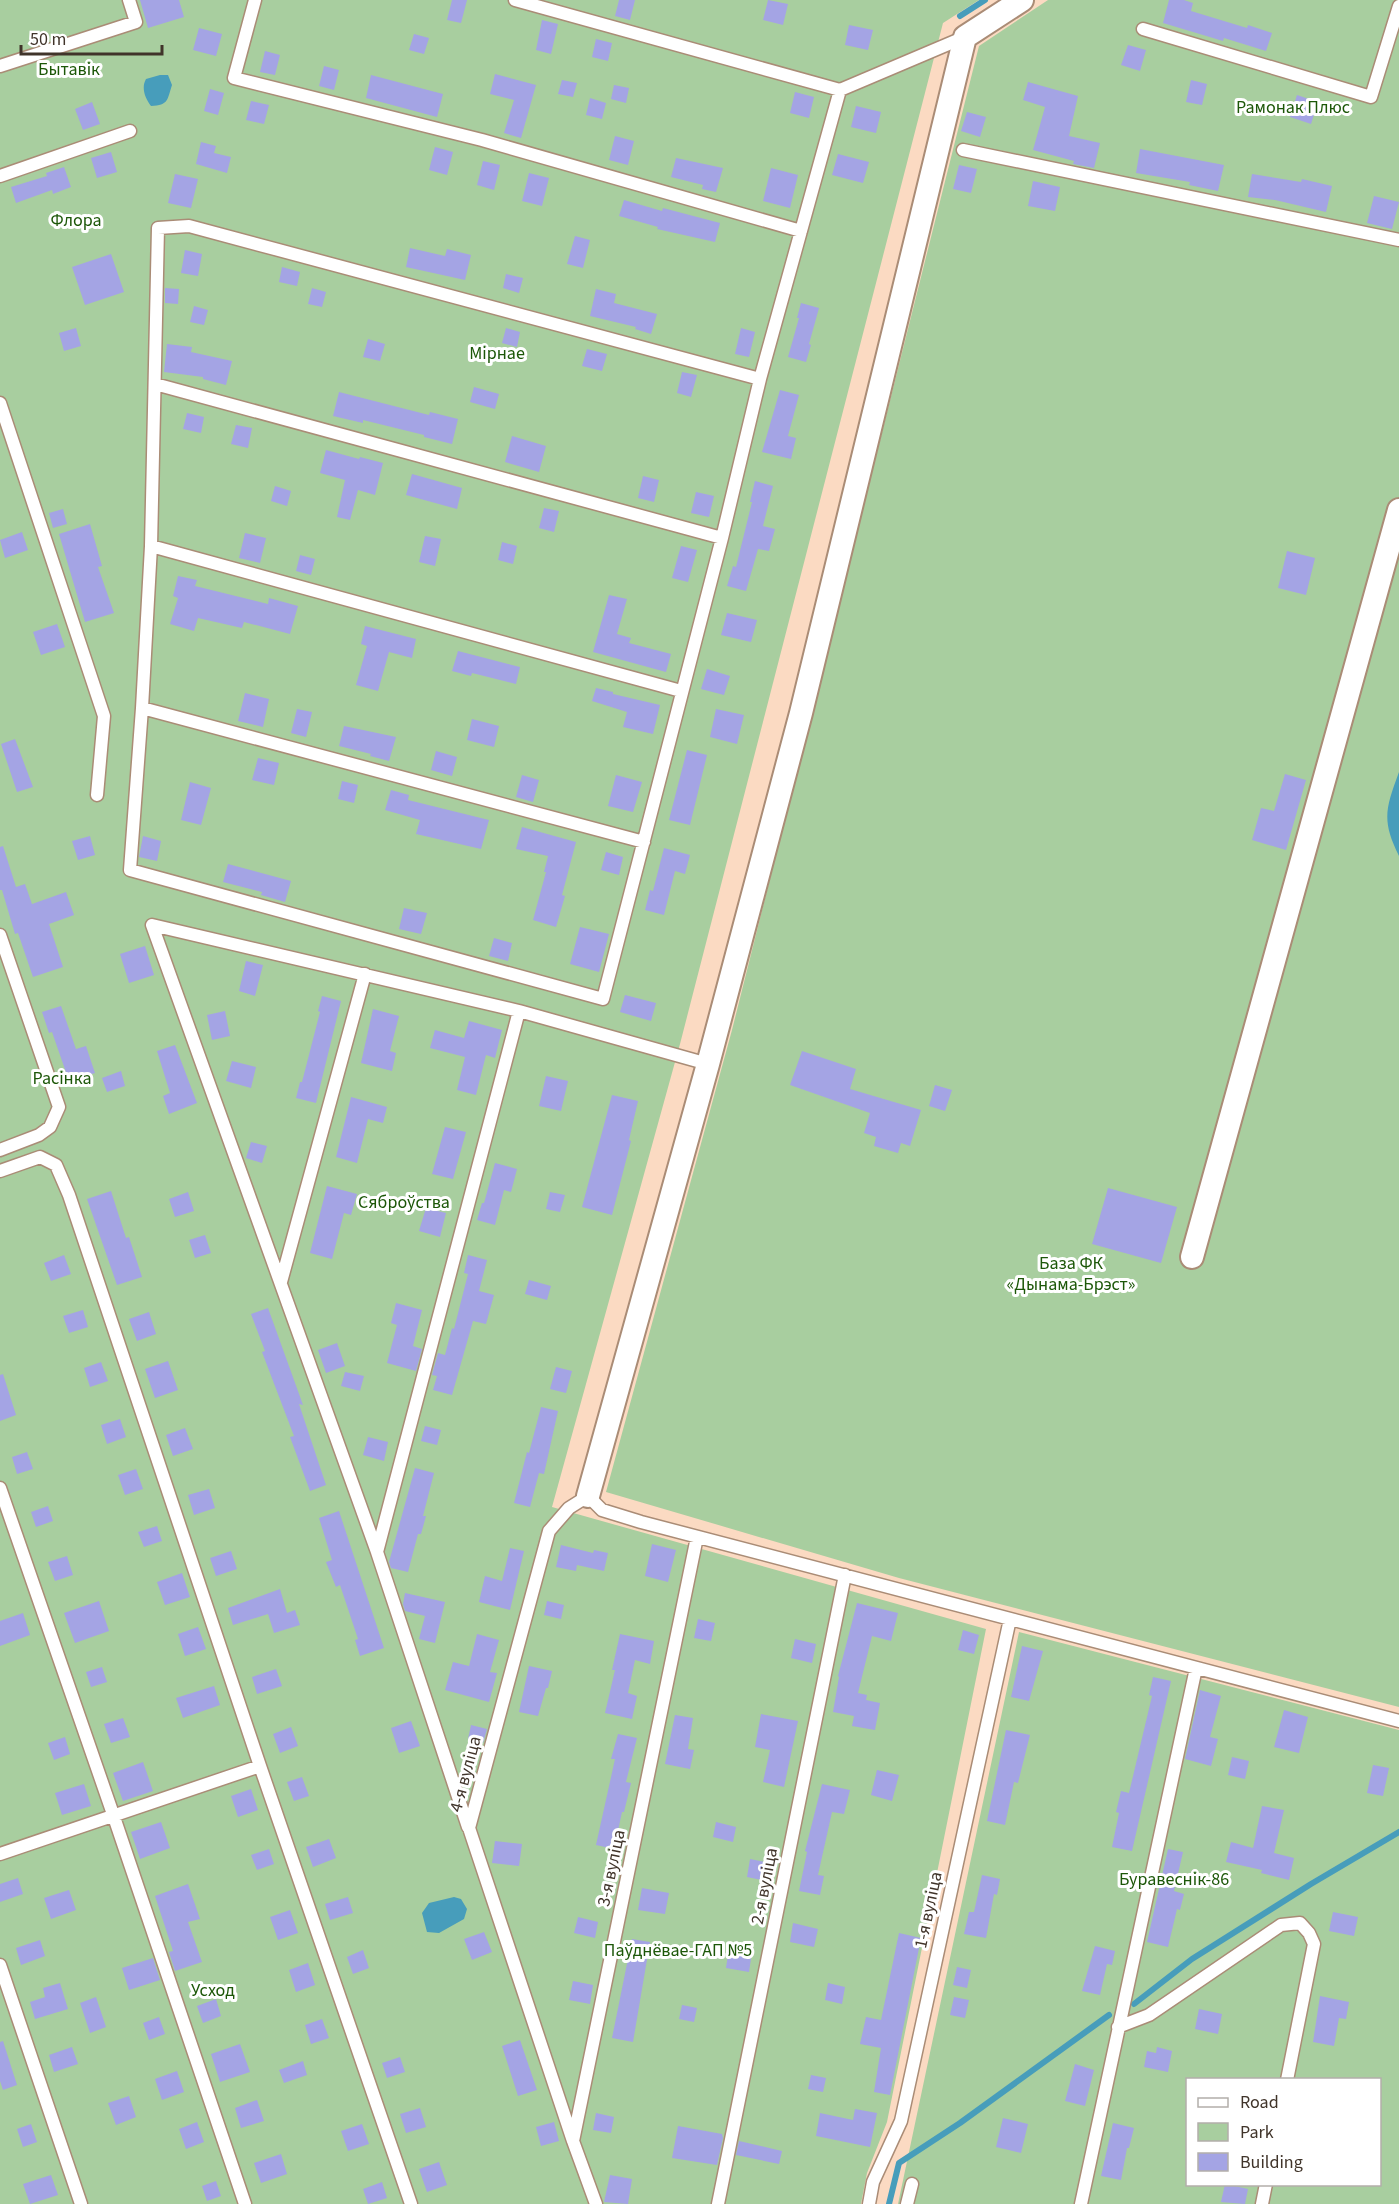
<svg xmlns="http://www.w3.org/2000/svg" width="1399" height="2204" viewBox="0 0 1399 2204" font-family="'Source Sans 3',sans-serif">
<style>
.green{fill:#a8ce9f;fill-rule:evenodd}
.water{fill:#479dbb}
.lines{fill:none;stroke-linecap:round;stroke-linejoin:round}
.stream{stroke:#479dbb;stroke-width:6}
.building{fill:#a4a4e4}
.service-casing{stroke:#aa8c76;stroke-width:15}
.minor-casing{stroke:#aa8c76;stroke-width:26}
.service{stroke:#fff;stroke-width:12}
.minor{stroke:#fff;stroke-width:22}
.labels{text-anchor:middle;stroke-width:6;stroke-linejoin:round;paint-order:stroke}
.park-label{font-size:18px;fill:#1c5708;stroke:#fff}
.street-label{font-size:18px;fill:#40342a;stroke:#fff}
</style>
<rect width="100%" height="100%" fill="#fbdac2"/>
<path class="green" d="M0,0h979l-36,23 -263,1021 -128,463 434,122 -99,493 -20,51 -6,31h-861z
M1048,0h351v235l-247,-46 247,57v1461l-500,-129 -293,-86 126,-462 247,-984z
M1019,1632l380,98v474h-501zM1188,2080h192v104h-192z"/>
<path class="water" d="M160,75h8l4,10c-5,15 -3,20 -21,21 -6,-8 -10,-18 -5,-27z
M1399,772v84c-18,-36 -13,-48 0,-84z
M454,1897l7,2 6,10 -3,10 -25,14 -12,-1 -5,-19 7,-10z"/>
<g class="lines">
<path class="stream" d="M960,16l25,-16
M1134,2004l58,-45 119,-75 88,-52
M889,2204l10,-41 61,-40 149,-108"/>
</g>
<path class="building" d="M140,0h39l5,17 -36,11z
M452,0h15l-6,23 -14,-3z
M619,0h16l-5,20 -15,-4z
M768,0l20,4 -5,21 -20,-5z
M1169,0h15l9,3 -2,8 56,17 1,-3 24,8 -6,18 -42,-13 -1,3 -60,-18z
M542,20l16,4 -7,30 -15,-4z
M849,25l24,5 -5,20 -23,-5z
M199,28l23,6 -6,22 -23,-6z
M414,34l15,4 -5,16 -15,-4z
M596,39l16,4 -4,18 -16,-4z
M1128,45l18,5 -6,21 -19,-6z
M265,51l15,4 -5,20 -15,-3z
M324,66l15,4 -5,20 -15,-4z
M495,74l41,11 -15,53 -17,-5 10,-33 -24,-6z
M371,75l72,19 -6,23 -71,-19z
M562,80l15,3 -4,14 -15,-3z
M1191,80l16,4 -5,21 -16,-3z
M1028,82l50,14 -9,40 31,7 -6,25 -21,-4 1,-3 -41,-11 12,-43 -22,-7z
M614,85l15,3 -3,15 -15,-4z
M210,89l14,4 -6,22 -14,-4z
M795,92l19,5 -5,21 -19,-5z
M1297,95l21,7 -7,22 -21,-7z
M590,98l16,5 -4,16 -16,-4z
M251,101l18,4 -5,19 -18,-4z
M92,102l8,22 -17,6 -8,-21z
M856,106l25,6 -5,21 -25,-6z
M967,112l19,5 -6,20 -19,-6z
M615,136l19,5 -6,24 -19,-5z
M201,142l15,4 -2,7 17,4 -4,16 -31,-9z
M435,147l18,5 -6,23 -18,-5z
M1140,149l84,16 -6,26 -29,-6 1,-3 -54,-9z
M111,152l6,20 -20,6 -6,-20z
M838,154l31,8 -6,21 -31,-8z
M676,158l47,10 -7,24 -14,-3 1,-4 -32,-8z
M483,161l17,4 -6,25 -17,-5z
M959,165l18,4 -6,24 -18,-4z
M64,167l7,20 -18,7 -1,-4 -36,13 -5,-16 36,-11 -1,-3z
M771,168l27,7 -8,33 -27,-7z
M529,173l20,5 -7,28 -20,-5z
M175,174l23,5 -7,29 -23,-5z
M1252,174l49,8 1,-3 30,7 -6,26 -51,-12 -27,-3z
M1033,181l27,6 -5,24 -27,-5z
M1374,196l25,6 -7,27 -25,-6z
M624,200l38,11 1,-3 57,15 -5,19 -58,-13 1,-2 -39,-11z
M575,236l15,4 -7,28 -16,-4z
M410,248l35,8 2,-7 24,6 -6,25 -59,-13z
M185,250l17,4 -4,22 -17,-3z
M111,254l13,38 -39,13 -13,-38z
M282,267l18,5 -3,14 -18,-4z
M506,274l17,4 -4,15 -16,-5z
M165,288l14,1 -1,15 -13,-1z
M312,288l14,4 -4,15 -14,-3z
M596,289l20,5 -2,9 43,11 -6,20 -16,-5 1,-2 -46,-11z
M801,303l18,5 -10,36 2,1 -5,17 -18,-5 11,-39h-2z
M194,306l14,4 -4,15 -14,-3z
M76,328l5,18 -17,5 -5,-18z
M506,328l14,4 -3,15 -15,-4z
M741,328l14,4 -6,25 -14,-3z
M368,339l17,5 -5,17 -17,-4z
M167,344l25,3 -1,5 41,9 -6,24 -23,-6v-2l-39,-5z
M587,349l20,5 -5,17 -20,-5z
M682,372l15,3 -6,22 -14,-4z
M474,387l25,7 -4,15 -25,-7z
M780,390l19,5 -11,41 8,2 -5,21 -29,-7z
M339,392l90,23 1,-3 28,7 -6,25 -28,-7v-2l-61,-15v3l-30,-7z
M187,413l17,4 -3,16 -18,-4z
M236,425l16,3 -4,20 -17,-4z
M512,436l34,10 -7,26 -34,-10z
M326,450l33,9 1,-2 23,6 -8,32 -17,-5 -8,30 -13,-3 8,-37 -25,-7z
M412,474l50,14 -5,21 -51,-14z
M643,476l16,4 -5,22 -16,-4z
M755,481l18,5 -10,40 12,3 -6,22 -11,-2 -12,42 -19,-5 6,-20 3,1 16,-65h-2z
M275,486l16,5 -4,15 -16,-5z
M696,492l18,4 -5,21 -18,-4z
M544,508l15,3 -5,21 -15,-4z
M63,509l4,15 -14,4 -4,-15z
M90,524l12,42 -4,1 16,46 -29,9 -26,-88z
M22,532l6,18 -23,8 -5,-18z
M245,533l21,5 -6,25 -21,-5z
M425,536l16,3 -6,27 -16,-4z
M502,542l15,4 -4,18 -15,-4z
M681,546l16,4 -9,32 -16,-4z
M1287,551l28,7 -9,37 -28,-7z
M300,555l15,4 -4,16 -15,-4z
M178,576l19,4 -2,6 73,18 1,-6 29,8 -8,28 -46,-12 -2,6 -44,-10 -4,13 -24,-7 8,-26 -5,-2z
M609,595l18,4 -10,35 14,4 -2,5 42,11 -5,18 -73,-20z
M727,613l30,7 -6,22 -30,-7z
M57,624l8,23 -24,8 -8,-23z
M365,626l51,13 -4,19 -23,-6 -11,39 -22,-6 11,-39 -6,-2z
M458,651l62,16 -4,17 -44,-11 -1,3 -19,-5z
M707,669l23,7 -6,19 -23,-6z
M596,688l17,4v2l47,11 -7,29 -30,-7 4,-15 -35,-11z
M245,693l24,6 -6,28 -25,-6z
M297,709l15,3 -6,25 -15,-4z
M716,709l28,6 -7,29 -27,-7z
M472,719l27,7 -5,21 -27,-7z
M344,726l52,11 -7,24 -19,-5 1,-2 -32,-8z
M15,739l18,48 -16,5 -16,-48z
M687,750l20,5 -17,70 -21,-5z
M436,751l21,6 -5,19 -21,-6z
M258,758l21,5 -5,22 -22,-5z
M1285,774l21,6 -20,70 -34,-10 9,-32 13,3z
M522,775l17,5 -6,22 -17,-5z
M616,775l26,7 -9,30 -25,-6z
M342,781l16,4 -4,18 -16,-4z
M190,782l21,6 -10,37 -20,-5z
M391,790l18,5 -1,5 81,20 -8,29 -65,-15 4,-14 -35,-10z
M522,827l54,15 -14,53 3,1 -9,31 -23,-7 13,-48h-2l4,-16 -32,-7z
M90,836l5,19 -17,5 -6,-19z
M143,836l18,5 -4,20 -18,-4z
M3,846l13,41 9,-3 7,20 34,-12 8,23 -25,9 14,43 -30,10 -15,-44 -3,1 -13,-44h-2v-43z
M664,848l26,7 -5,19 -10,-3 -11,44 -19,-5 5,-20 3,1z
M606,852l17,5 -4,18 -18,-5z
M228,864l63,17 -6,21 -24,-7 1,-3 -39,-10z
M404,908l23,5 -6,21 -22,-5z
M580,927l29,7 -10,38 -29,-8z
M494,938l18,5 -4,18 -19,-5z
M145,946l9,29 -25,8 -9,-29z
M246,961l17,4 -8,31 -16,-5z
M625,995l31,8 -5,18 -31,-9z
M322,996l19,5 -25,102 -20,-5 4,-16h2l18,-70 -2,-1z
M61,1006l15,43 10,-3 9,27 -26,8 -17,-49 -3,1 -7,-21z
M373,1009l26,7 -9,35 6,2 -4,18 -31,-8z
M225,1011l5,25 -18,4 -5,-25z
M469,1021l33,9 -7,28 -9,-3 -10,40 -19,-5 8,-33 -35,-9 5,-18 29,8z
M175,1045l22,58 -28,11 -6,-18 7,-3 -13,-42z
M802,1051l54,18 -6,20 71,21 -11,36 -9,-3 -3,10 -24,-7 2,-9 -12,-4 6,-20 -80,-28z
M232,1061l24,6 -5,21 -25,-7z
M121,1071l4,15 -18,6 -5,-14z
M546,1076l22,5 -7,30 -22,-5z
M935,1085l17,5 -7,21 -16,-5z
M612,1095l26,6 -9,39 2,1 -19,74 -30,-8z
M351,1097l36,10 -4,16 -15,-4 -11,44 -21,-6z
M445,1127l21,5 -13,47 -21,-5z
M251,1142l16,4 -5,17 -16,-5z
M495,1163l22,6 -6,23 -7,-2 -9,35 -18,-5 5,-17h2z
M327,1186l30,8 -6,21 -7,-2 -12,46 -22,-6z
M1108,1188l69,19 -16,56 -69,-19z
M111,1191l15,47 3,-1 13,40 -25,8 -30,-86z
M188,1192l6,19 -19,6 -6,-18z
M550,1192l15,3 -5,17 -14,-3z
M426,1208l20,5 -6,24 -21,-6z
M205,1235l6,18 -16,5 -6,-18z
M64,1255l7,19 -20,7 -7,-18z
M468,1255l19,5 -8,31 15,4 -8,29 -13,-3 -21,74 -19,-5 4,-14 -5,-1 6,-22 7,2 7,-27 2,1 14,-55 -4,-1z
M529,1280l22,6 -4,14 -22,-6z
M396,1303l26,7 -9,36 9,3 -6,22 -29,-8 10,-38 -6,-2z
M268,1308l35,97 -4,-1 27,81 -16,6 -20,-54 4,-1 -32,-84 3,-1 -14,-37z
M83,1310l5,17 -19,6 -6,-17z
M149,1312l7,22 -19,7 -8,-22z
M337,1343l8,23 -19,7 -8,-23z
M168,1361l10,29 -23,8 -10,-29z
M101,1362l7,19 -18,6 -6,-19z
M556,1367l16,4 -6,22 -16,-4z
M345,1372l19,4 -4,15 -19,-5z
M3,1374l13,41 -16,6v-46z
M541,1407l17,4 -14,63 -5,-1 -9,34 -16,-4 13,-51 2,1z
M120,1419l6,18 -19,7 -6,-19z
M425,1426l16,4 -4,15 -16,-4z
M185,1428l8,21 -20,7 -7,-21z
M368,1437l20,5 -4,19 -21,-6z
M27,1452l6,17 -16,5 -5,-17z
M415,1468l19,5 -11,43h3l-5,18h-3l-10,38 -17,-4 -2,-6z
M136,1469l7,20 -18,6 -7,-20z
M209,1489l6,19 -21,7 -6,-20z
M48,1506l5,15 -17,6 -5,-15z
M339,1511l45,137 -24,8 -5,-16 3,-1 -18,-54 -4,2 -10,-25 6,-2 -13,-42z
M157,1526l5,15 -18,6 -6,-15z
M652,1544l24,6 -8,32 -23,-6z
M561,1545l32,8 1,-3 14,3 -4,18 -27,-6 -1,6 -20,-4z
M510,1548l14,3 -14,59 -31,-8 6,-26 17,5z
M231,1551l6,18 -21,7 -6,-18z
M67,1556l6,19 -18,6 -7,-19z
M182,1573l8,24 -25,8 -8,-23z
M280,1589l7,24 8,-3 5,15 -26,8 -6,-19 -35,11 -5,-17z
M405,1593l40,9 -10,41 -16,-4 6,-23 -20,-5 -2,-7z
M99,1601l10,30 -34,12 -11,-30z
M547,1601l17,4 -3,14 -17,-4z
M857,1603l41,10 -7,28 -19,-5 -14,57 9,2 -1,5 14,3 -5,27 -23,-4 2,-10 -21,-4 6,-35 -1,-1z
M23,1613l7,22 -30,11v-25z
M698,1619l17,4 -4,18 -17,-3z
M198,1627l8,22 -21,7 -7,-22z
M963,1630l16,5 -5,19 -16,-4z
M477,1634l22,6 -9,32 7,1 -8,29 -44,-12 8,-28 16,4z
M620,1634l34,7 -4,23 -15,-4 -7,33 9,3 -5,23 -27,-6 10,-43h-3z
M795,1639l21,5 -4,19 -21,-5z
M1022,1646l21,5 -14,50 -18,-4z
M529,1666l23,5 -4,17h-2l-8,28 -19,-4z
M102,1667l5,15 -16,5 -5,-15z
M276,1669l6,17 -25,8 -5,-17z
M1153,1677l18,4 -39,170 -20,-4 7,-34 -3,-1 5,-21 8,2 23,-97 -3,-1z
M214,1686l6,19 -37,13 -7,-20z
M1200,1690l21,6 -11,41 8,2 -7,27 -26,-7z
M1284,1710l24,7 -9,36 -25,-6z
M761,1714l37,7 -14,66 -21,-5 7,-32 -15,-3z
M675,1715l18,3 -5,31 6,1 -4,19 -25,-5z
M123,1718l7,19 -19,6 -7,-19z
M411,1721l9,25 -21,7 -8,-25z
M471,1725l16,4 -4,14 -15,-4z
M291,1727l7,19 -18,7 -7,-19z
M1006,1730l24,5 -12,48 -4,-1 -9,43 -18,-4z
M618,1734l19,4 -11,44 5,1 -7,29h-2l-8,37 -18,-4 19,-86h-4z
M65,1737l5,17 -16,6 -6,-17z
M1232,1757l17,4 -4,18 -17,-4z
M143,1762l10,29 -30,10 -10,-28z
M1373,1765l16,3 -6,28 -16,-3z
M877,1770l22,5 -7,26 -21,-6z
M302,1777l7,19 -15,5 -7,-19z
M84,1784l7,22 -29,9 -7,-22z
M822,1784l28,6 -6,24 -12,-2 -14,63 6,1 -4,19 -21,-4 8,-39 -2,-1z
M251,1789l7,21 -20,7 -7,-21z
M1262,1806l22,4 -10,43 20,5 -5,22 -28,-7 1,-3 -36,-8 5,-20 22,6z
M161,1822l9,26 -30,11 -9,-27z
M716,1822l20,5 -3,15 -20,-5z
M329,1839l7,19 -23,9 -7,-20z
M495,1841l27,3 -3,22 -27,-3z
M269,1849l5,15 -17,6 -6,-15z
M1168,1849l15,3 -9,39 10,3 -4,16 -3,-1 -9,38 -21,-5z
M750,1859l20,4 -3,18 -20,-4z
M982,1875l18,4 -3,16 -3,-1 -8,44 -22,-4 5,-22h5z
M18,1878l5,16 -23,8v-18z
M188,1884l12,35 -12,3 14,40 -27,9 -6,-19 4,-1 -18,-55z
M642,1888l27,5 -4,21 -27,-4z
M69,1890l7,20 -25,9 -7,-21z
M348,1897l5,16 -23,7 -5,-16z
M290,1910l8,23 -20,7 -8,-23z
M1333,1912l25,5 -4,19 -25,-5z
M578,1917l20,5 -3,16 -21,-5z
M793,1923l25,6 -4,18 -24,-5z
M484,1932l8,20 -20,8 -8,-21z
M899,1933l22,5 -31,157 -16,-3 7,-44 -21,-4 6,-27 15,3z
M632,1939l18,3 -17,100 -21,-4z
M40,1940l5,16 -24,9 -5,-17z
M1095,1946l20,5 -3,14 -5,-1 -7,31 -18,-4z
M729,1948l23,4 -3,20 -23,-4z
M363,1950l6,18 -16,6 -6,-17z
M153,1958l7,22 -31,10 -7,-22z
M308,1963l7,22 -19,7 -7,-22z
M957,1967l14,3 -4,18 -14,-3z
M573,1981l20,4 -3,19 -21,-4z
M60,1983l8,26 -33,10 -5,-17 15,-5 -2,-9z
M828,1983l17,4 -3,17 -17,-4z
M1320,1996l29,6 -3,17 -7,-1 -5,28 -21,-4z
M96,1997l10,30 -16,6 -10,-30z
M954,1997l15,3 -4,18 -15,-3z
M216,1999l5,17 -18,7 -6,-17z
M682,2005l15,3 -3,14 -15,-3z
M1199,2009l23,5 -4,20 -23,-5z
M159,2017l6,17 -16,6 -6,-17z
M322,2019l7,19 -18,6 -6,-19z
M520,2040l17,50 -19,6 -16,-50z
M3,2041l14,44 -14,5 -3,-9v-39z
M240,2044l10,28 -30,10 -9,-28z
M72,2047l6,17 -24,8 -5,-17z
M1157,2047l15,4 -4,21 -24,-5 3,-16 9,2z
M400,2057l5,15 -18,6 -5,-15z
M303,2061l4,14 -23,8 -5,-13z
M1075,2064l19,6 -9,36 -20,-5z
M177,2071l7,21 -22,8 -7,-21z
M811,2075l15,3 -3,14 -15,-3z
M129,2096l7,21 -20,8 -8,-22z
M257,2100l7,21 -23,7 -6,-20z
M420,2108l6,19 -20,6 -6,-19z
M855,2109l22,4 -7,34 -54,-11 4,-23 33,7z
M596,2113l18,4 -3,16 -18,-3z
M1003,2118l25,6 -7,29 -25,-6z
M197,2122l7,20 -18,7 -7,-20z
M554,2122l5,19 -18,5 -5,-19z
M1113,2123l21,5 -5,20h-2l-6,32 -20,-4z
M31,2124l6,18 -14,5 -6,-18z
M362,2124l7,20 -21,7 -7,-20z
M678,2126l44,8 1,4 -6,27 -45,-7z
M739,2141l43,10 -3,13 -43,-9z
M281,2154l6,20 -26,9 -7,-20z
M439,2162l8,23 -20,7 -8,-23z
M51,2175l7,20 -28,9 -7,-20z
M610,2175l22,4 -4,25 -24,-2z
M216,2181l5,15 -14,5 -5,-15z
M382,2182l5,16 -19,6 -5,-15z
M1225,2184l23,5 -3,15 -24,-2z"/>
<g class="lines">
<defs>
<path id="service" d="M255,0l-21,78 248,62 319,91
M515,0l325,90
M1143,29l228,68 28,-91
M0,66l136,-44 -7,-22
M963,150l436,90
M0,176l130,-45
M760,379l-571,-153 -31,2 -7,318 -9,162 -12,162 473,129 119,-461 38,-159 80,-289 125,-53
M155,384l567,154
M0,403l104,313 -7,79
M151,546l530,145
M142,708l502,134
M0,935l59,172 -9,20 -11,8 -39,15
M0,1171l40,-14 16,8 13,30 191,571 151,438
M281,1282l84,-308
M0,1488l114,329 131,387
M377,1552l142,-541
M468,1827l-91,-275 -225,-627 367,86 189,53
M0,1854l260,-88
M0,1965l81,239
M1118,2027l31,-12 132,-90 19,-2 9,10 5,11 -27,136
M573,2141l-104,-313 80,-297 20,-23 19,-12 14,14 39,12 758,199
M596,2204l-23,-63 124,-604
M718,2204l127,-629
M869,2204l4,-22 28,-61 109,-502
M907,2204l5,-20
M1081,2204l115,-536
M1262,2204l4,-20"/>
<path id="minor" d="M1192,1257l207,-747
M588,1496l120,-432 93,-351 164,-676 57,-37"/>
</defs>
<use href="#service" class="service-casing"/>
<use href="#minor" class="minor-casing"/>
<use href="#service" class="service"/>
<use href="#minor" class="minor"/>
</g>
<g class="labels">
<g class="park-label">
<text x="69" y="75">Бытавік</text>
<text x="1293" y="113">Рамонак Плюс</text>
<text x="76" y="226">Флора</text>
<text x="497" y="359">Мірнае</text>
<text x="62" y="1084">Расінка</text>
<text x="404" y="1208">Сяброўства</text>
<text x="1071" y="1269">База ФК<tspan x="1071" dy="21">«Дынама-Брэст»</tspan></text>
<text x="1174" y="1885">Буравеснік-86</text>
<text x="678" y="1956">Паўднёвае-ГАП №5</text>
<text x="213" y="1996">Усход</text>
</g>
<g class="street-label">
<text transform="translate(465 1774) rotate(-75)" y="6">4-я вуліца</text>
<text transform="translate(611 1868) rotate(-78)" y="6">3-я вуліца</text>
<text transform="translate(764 1886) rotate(-79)" y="6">2-я вуліца</text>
<text transform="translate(928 1910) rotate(-78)" y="6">1-я вуліца</text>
</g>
</g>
<rect x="1186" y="2078" width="195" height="108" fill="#ffffff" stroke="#b3aeaa" stroke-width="1.5"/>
<rect x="1198" y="2098" width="30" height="9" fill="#ffffff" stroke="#b3aeaa" stroke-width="1.5"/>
<text x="1240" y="2108" font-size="18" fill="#40342a">Road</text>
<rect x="1198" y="2123" width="30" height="18" fill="#a8ce9f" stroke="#b3aeaa" stroke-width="1.5"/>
<text x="1240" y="2138" font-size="18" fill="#40342a">Park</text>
<rect x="1198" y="2153" width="30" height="18" fill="#a4a4e4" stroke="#b3aeaa" stroke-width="1.5"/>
<text x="1240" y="2168" font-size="18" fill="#40342a">Building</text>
<path d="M21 45v9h141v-9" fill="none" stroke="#40342a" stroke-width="3"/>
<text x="30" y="45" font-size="18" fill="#40342a" stroke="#ffffff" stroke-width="4.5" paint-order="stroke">50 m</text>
</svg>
